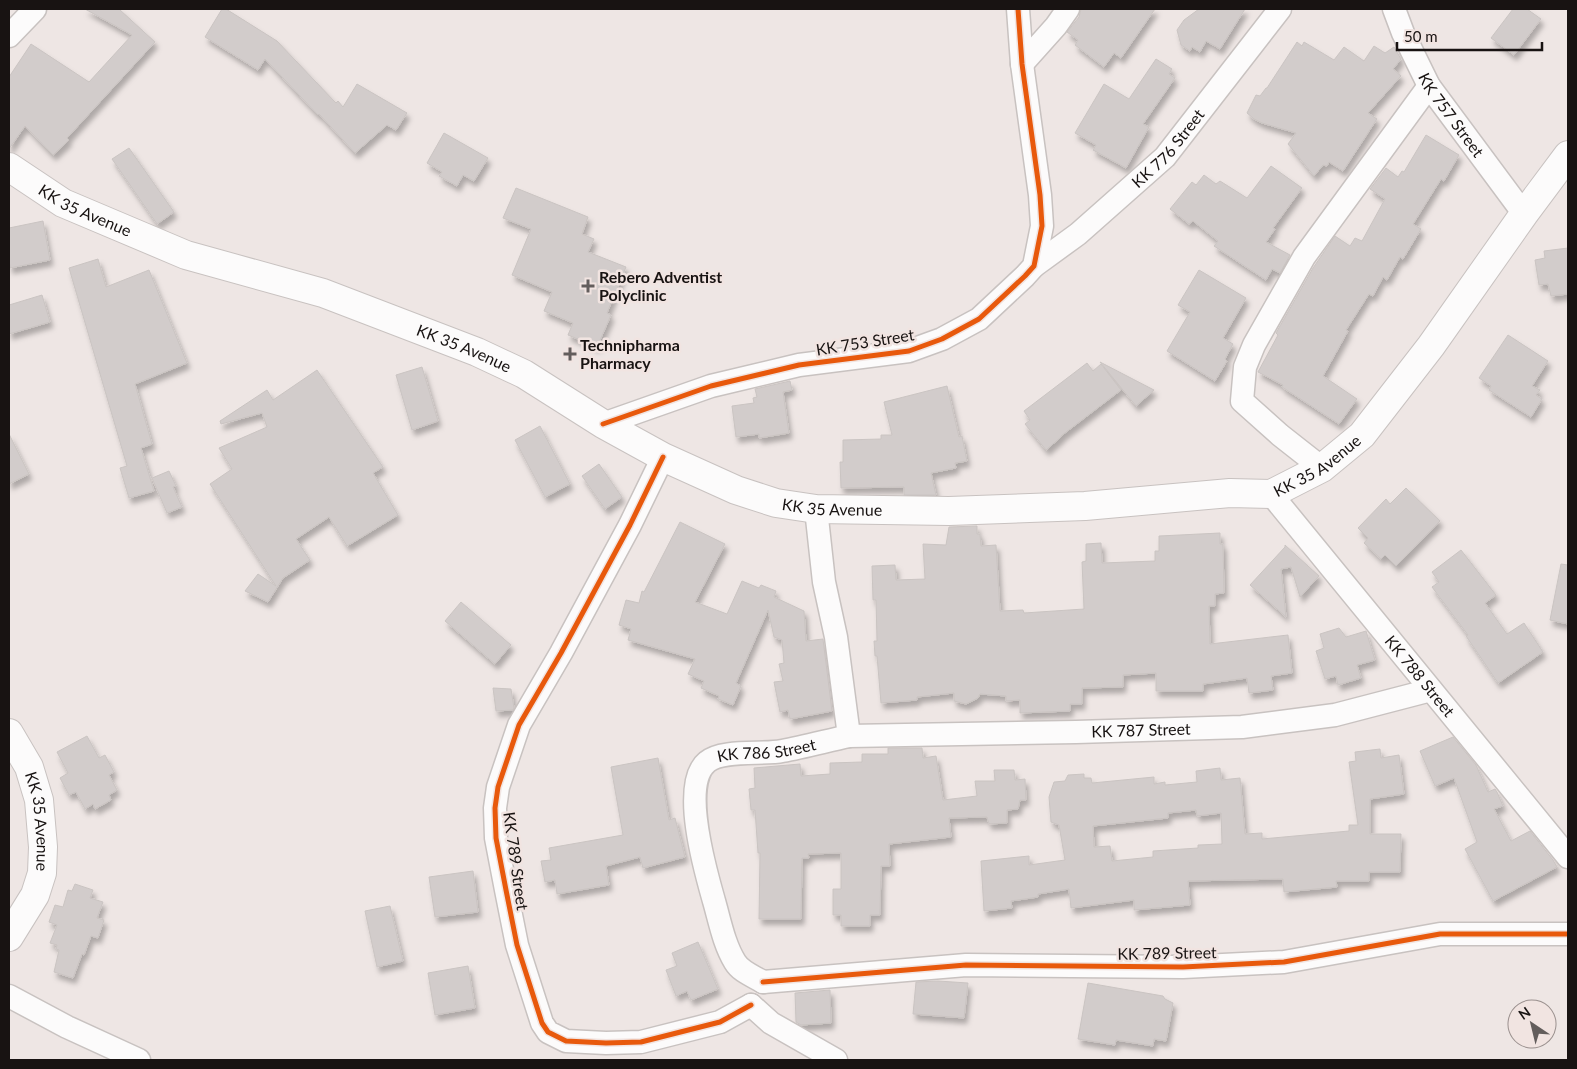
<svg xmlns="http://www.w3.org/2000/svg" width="1577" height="1069" viewBox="0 0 1577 1069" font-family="Lato,sans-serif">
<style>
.building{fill:#d2cccb;stroke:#cac4c2;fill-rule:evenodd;filter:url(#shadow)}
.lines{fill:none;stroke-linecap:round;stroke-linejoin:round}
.minor-casing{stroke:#c8c2c0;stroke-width:25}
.major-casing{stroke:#c8c2c0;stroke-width:30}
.minor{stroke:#fcfbfb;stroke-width:22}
.major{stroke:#fcfbfb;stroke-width:28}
.cycleway-casing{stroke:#f1e4e1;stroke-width:8}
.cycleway{stroke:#e8590c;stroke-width:5}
.poi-dot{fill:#635d5c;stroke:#f1e4e1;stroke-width:2}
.labels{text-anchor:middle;stroke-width:5;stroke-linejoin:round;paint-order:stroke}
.street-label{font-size:16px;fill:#181312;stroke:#f1e4e1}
.poi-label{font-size:16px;font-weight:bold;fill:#181312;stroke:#f1e4e1;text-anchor:start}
</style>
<defs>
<filter id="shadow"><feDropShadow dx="3" dy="5.5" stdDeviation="2.5" flood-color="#0004"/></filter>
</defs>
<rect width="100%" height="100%" fill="#eee6e4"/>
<path class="building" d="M85,9h34l36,33 -88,96 2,2 -16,15 -28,-29 -16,23v-72l22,-33 58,38 43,-47z
M222,9h4l51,32 59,62 2,-2 5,6 14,-23 50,29 -11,17 -9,-5 -32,28 -36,-39 -1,1 -53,-56 -7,11 -53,-33z
M1081,9h74l-34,49 -7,-5 -10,14 -29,-22 3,-5 -11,-8 12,-15z
M1199,9h46l-25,40 -14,-8 -6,11 -8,-5 -2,4 -9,-6 -4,-15 7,-10z
M1513,9h14l14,10 -27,36 -23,-17z
M1297,42l5,4 2,-4 30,18 10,-13 20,14 10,-15 11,7 9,-6 7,12 -8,10 8,7 -33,37 9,6 -34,52 -14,-9 -2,4 -4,-1 -9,11 -26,-32 8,-11 -34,-10 -8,-4 -7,-6 9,-18 4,1 6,-8h1z
M1156,59l16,10 -3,5 6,4 -32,46 6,3 -23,41 -33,-18 3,-5 -21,-12 29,-49 25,15z
M444,133l44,25 -14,23 -11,-6 -6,11 -18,-10 3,-4 -15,-9z
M1426,135l33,20 -15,26 -3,-2 -28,45 8,5 -18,30 -3,-2 -13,23 -4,-3 -10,19 -4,-2 -23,36 2,1 -25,45 34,23 -18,25 -57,-37 1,-2 -25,-13 20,-37 -2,-2 37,-65 13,-19 9,-13 15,10 5,-8 7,3 23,-42 -15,-10 16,-21 12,9 4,-6 2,1z
M129,148l45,64 -17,12 -45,-65z
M1271,166l31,22 -29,40 2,1 -9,13 24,13 -10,18 -8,-4 -6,11 -52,-34 4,-5 -25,-20 -4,3 -19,-15 22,-27 4,3 8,-10 12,9 4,-3 27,17z
M516,188l72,29 -6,17 12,5 -6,13 38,15 -19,46 4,2 -14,32 -29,-12 5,-12 -29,-12 8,-19 -40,-17 19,-46 -28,-11z
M43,221l7,39 -40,8 -1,-9v-31z
M1568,248v46l-17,2 -3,-12 -9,1 -4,-25 10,-2 -1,-7z
M98,259l8,28 43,-17 38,93 -52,21 17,60 -11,4 13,43 -25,7 -9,-30 7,-2 -58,-198z
M1199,270l47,28 -23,40 10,6 -8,15 2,2 -12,20 -48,-30 23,-39 -12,-7z
M42,295l8,27 -41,12v-29z
M1508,335l40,26 -16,25 8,4 -4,5 6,4 -11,18 -42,-27 2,-4 -12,-8z
M1100,362l54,28 -18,16z
M1087,363l6,8 8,-7 20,26 -60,46v1l-15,13 -21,-26 5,-4 -6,-9z
M422,367l16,54 -26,9 -16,-55z
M317,370l66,97 -10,6 25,42 -51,31 -18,-29 -33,22 14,21 -27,18 -15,24 -23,-11 13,-17 18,12 -66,-102 22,-15 -13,-21 48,-21 -5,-14 -41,11 -1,-3 47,-31 6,10z
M790,381l2,9 -9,2 6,41 -30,5v-4l-23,3 -4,-31 22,-3 -1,-5 4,-1 -2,-8z
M947,386l12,51 3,-1 5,25 -12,2 1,5 -25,5 5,22h-32v-8l-63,1 -1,-26h3v-22l38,-1v-4h11l-8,-33z
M540,426l30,58 -25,13 -30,-57z
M9,434l20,40 -20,10z
M599,464l23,33 -17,12 -23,-33z
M169,471l7,15 -3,1 9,20 -15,6 -15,-35z
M1406,488l34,33 -44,45 -11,-11 -4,4 -17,-16 4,-5 -10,-10 28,-29 4,5z
M680,522l45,22 -30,58 32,12 15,-33 17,7 2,-3 15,6 -2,6 30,14 2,30 17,-2 9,72 -42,8 -2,-9 -8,2 -6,-30 9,-1 -4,-17 5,-1 -2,-23 -8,-3 -6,-27 -32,73 5,3 -8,19 -15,-6 1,-3 -18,-8 3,-7 -16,-7 7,-15 -67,-19 3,-11 -12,-4 7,-25 13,3 3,-12 2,1z
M977,526v8h3l1,12 15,-1 4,66 23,-1 1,3 60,-4 -2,-47 4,-1v-17l15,-1 1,20 53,-2v-10h4v-15l61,-3v11h3l1,49 -9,1v12h-6l1,38 78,-9 4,38 -21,3 2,14 -24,3 -2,-15 -44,6v7h-47v-18l-33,2v12l-41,1v16h-12v7l-50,2v-13l-14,1v-5l-26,-2 -2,4 -12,6 -12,-3v-8l-37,4v3l-36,3 -4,-47h-2l-1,-15h3l-1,-41h-3l-1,-34 23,-1 1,15 29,-1 -2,-35 23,1 3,-18z
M1285,545l34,31 -19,21 -9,-30 -10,2 5,48 -36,-32 35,-38z
M1461,550l35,45 -11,8 22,31 17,-11 19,29 -45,31 -32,-47 2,-1 -36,-48 7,-5 -7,-10z
M1561,564l7,1v59l-18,-4z
M461,602l50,43 -16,19 -50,-43z
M1339,628l7,9 20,-6 9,29 -18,5 4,13 -23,7 -2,-9 -11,3 -9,-28 8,-3 -4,-14z
M493,688l18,1 3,19 -1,2 -17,1z
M87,736l12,22 6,-3 9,17 -5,3 8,15 -8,5 2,5 -16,9 -2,-5 -8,5 -9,-17 -7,3 -9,-17 8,-5 -11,-21z
M1453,737l23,28 12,27 7,-3 2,3 6,14 -9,3 17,32 19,-10 23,29 4,7 -64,34 -28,-52 12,-7 -23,-64 -19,8 -15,-35z
M888,748h34l1,10 13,-2 7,44 34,-4 -2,-15h20l-1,-11h20l1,10 10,-1 1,21h-6l-2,9 -11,1v13l-18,1 -2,-7 -38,1 2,19 -62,7 1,22h-9l-1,49h-10v11h-29v-11h-8v-26h8v-36l-33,1 1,4h-7l-1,61h-42l1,-66h-2l-3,-43h-4l-2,-21 6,-1 -1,-20 46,-4 1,12 29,-2v-11l32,-1v-8h26z
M1380,749l1,9 18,-3 5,39 -34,5v35h31l-1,38h-31v9h-33l1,6 -53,5 -1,-13 -95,2 2,24 -56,5v-10l-63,8 -2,-19 -31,5v3l-27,4 1,7 -28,3 -3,-50 48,-5v9l36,-5 -6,-35 -8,-3 -2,-25 5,-15 11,-1 3,-6 16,-1v4h7l1,5 62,-6v7l11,-2v3l32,-3 -1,-11 24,-3 1,12 19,-2 5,56 17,-1v6l87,-8v-6h9l-9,-63 7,-1 -1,-9zM1196,810l1,6 24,-3 1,31 -24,1v3l-45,3v6l-41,4 -2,-15 -16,1 -1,-21 75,-8v-5z
M658,758l11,62 6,-2 10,39 -42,11 -3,-11 -34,9 3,19 -52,9 -2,-14 -10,2 -4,-21 10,-1 -2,-12 74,-13 -12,-68z
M473,871l5,41 -43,5 -6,-40z
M75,884l18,6 -3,8 13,4 -6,16 7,2 -6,18 -7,-2 -7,19 -2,-1 -9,24 -19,-6 5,-22 -3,-1 1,-4 -7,-2 7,-18 -8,-3 6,-17 8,2 5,-17 4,1z
M390,906l13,55 -26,6 -12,-56z
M698,942l20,47 -27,11 -4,-9 -11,5 -10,-26 11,-4 -5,-13z
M468,966l7,42 -40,7 -7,-42z
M938,981l30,2 -4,35 -51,-4 3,-32z
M1088,983l75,13 2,3 8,4 -7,38 -12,-2 -1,7 -37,-6 -1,5 -37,-6z
M830,990l1,33 -30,2 -5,-3 -1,-29z"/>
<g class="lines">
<defs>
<g id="minor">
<path id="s1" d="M1394,9l9,24 26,53 95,128"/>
<path d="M9,36l26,-27"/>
<path d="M1022,64l34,-38 12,-17"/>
<path id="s2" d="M1034,266l44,-32 87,-77 115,-148"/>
<path d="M603,424l108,-38 88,-21 110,-14 33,-12 37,-20 46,-43 9,-10 8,-40 -2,-31 -18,-131 -4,-55"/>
<path d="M663,457l-33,68 -69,128 -42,72 -21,62 -3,21 1,30 10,52 11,55 25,78 6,9 18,9 40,2 35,-1 79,-20 31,-17"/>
<path d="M1322,468l-42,-33 -38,-34 3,-34 9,-22 50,-88 125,-171"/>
<path id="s3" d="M1271,494l297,363"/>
<path id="s4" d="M849,736l227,-4 166,-5 93,-12 96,-25"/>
<path d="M763,982l203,-17 217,2 101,-5 156,-28h128"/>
<path id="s5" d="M763,982c-10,-6 -22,-10 -28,-20 -11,-18 -15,-40 -21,-61 -8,-28 -34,-117 -7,-139 15,-13 56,-7 75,-11 22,-4 44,-10 67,-15l-13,-99 -12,-55 -8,-73"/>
<path d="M9,996l58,31 72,33"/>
<path d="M751,1005l20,18 65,37"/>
</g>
<g id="major">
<path id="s6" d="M9,167l54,36 123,52 137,38 154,59 47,22 79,50 60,33 73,33 40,13 40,6 133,2 136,-5 145,-13 41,1 51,-26 40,-33 69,-89 93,-132 44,-59"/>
<path id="s7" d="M9,733l20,34 10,33 4,47 -1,26 -7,22 -26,42"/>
</g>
</defs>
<use href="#minor" class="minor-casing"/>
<use href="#major" class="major-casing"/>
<use href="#minor" class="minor"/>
<use href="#major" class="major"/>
<defs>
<path id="cycleway" d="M603,424l108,-38 88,-21 110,-14 33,-12 37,-20 46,-43 9,-10 8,-40 -2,-31 -18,-131 -4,-55
M663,457l-33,68 -69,128 -42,72 -21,62 -3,21 1,30 10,52 11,55 25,78 6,9 18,9 40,2 35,-1 79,-20 31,-17
M763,982l203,-17 217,2 101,-5 156,-28h128"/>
</defs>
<use href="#cycleway" class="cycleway-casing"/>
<use href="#cycleway" class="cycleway"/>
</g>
<g class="poi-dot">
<path d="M585.5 278.5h5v5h5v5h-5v5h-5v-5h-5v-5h5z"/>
<path d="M567.5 346.5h5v5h5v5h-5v5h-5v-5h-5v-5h5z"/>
</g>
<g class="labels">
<g class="street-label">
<text dy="6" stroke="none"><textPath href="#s1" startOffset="121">KK 757 Street</textPath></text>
<text dy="6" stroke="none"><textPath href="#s2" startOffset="179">KK 776 Street</textPath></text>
<text dy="6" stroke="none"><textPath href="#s6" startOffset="88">KK 35 Avenue</textPath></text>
<text transform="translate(865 342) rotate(-9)" y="6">KK 753 Street</text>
<text dy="6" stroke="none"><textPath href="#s6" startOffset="492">KK 35 Avenue</textPath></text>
<text dy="6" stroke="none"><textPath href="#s6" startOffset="1392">KK 35 Avenue</textPath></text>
<text dy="6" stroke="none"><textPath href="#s6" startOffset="898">KK 35 Avenue</textPath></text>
<text dy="6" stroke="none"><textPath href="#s3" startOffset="235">KK 788 Street</textPath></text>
<text dy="6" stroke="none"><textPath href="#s4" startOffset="292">KK 787 Street</textPath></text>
<text dy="6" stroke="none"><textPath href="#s5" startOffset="305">KK 786 Street</textPath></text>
<text dy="6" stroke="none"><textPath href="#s7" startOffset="95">KK 35 Avenue</textPath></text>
<text transform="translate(516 861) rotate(82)" y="6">KK 789 Street</text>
<text transform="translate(1167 953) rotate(-1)" y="6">KK 789 Street</text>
</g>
<g class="poi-label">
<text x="599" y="283">Rebero Adventist<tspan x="599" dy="18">Polyclinic</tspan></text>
<text x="580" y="351">Technipharma<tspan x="580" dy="18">Pharmacy</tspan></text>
</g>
</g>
<rect width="1577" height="1069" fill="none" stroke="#181312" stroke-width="20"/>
<g transform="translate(1532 1024) rotate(325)"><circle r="24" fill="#f1e4e1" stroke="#9a908e"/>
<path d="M0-4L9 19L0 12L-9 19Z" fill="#635d5c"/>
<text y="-8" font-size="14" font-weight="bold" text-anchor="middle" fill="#181312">N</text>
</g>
<path d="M1397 42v8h145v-8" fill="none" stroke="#181312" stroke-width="2.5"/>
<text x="1404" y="42" font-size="15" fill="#181312" stroke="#f1e4e1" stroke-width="4" paint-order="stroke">50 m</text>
</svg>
